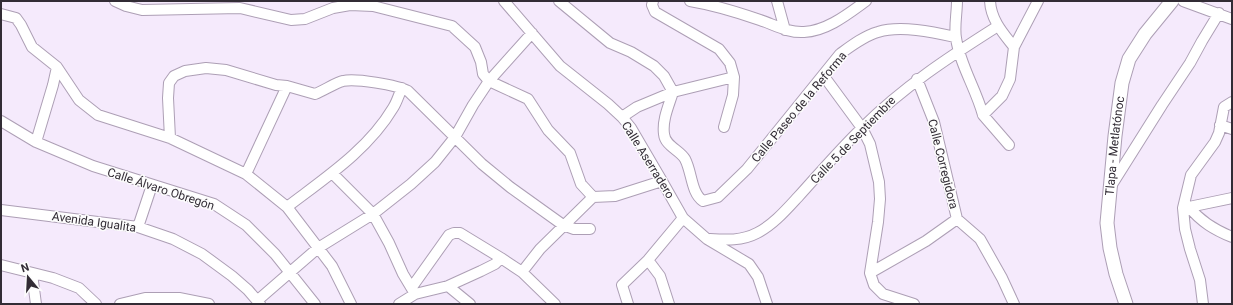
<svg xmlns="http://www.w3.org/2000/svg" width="1233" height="305" viewBox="0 0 1233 305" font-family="Roboto,sans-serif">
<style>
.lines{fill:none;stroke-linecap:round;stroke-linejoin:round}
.minor-casing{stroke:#ad9fb5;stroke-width:12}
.major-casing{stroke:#ad9fb5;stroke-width:15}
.minor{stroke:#fff;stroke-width:10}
.major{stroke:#fff;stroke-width:13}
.labels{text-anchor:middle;stroke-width:3;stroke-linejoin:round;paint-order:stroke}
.street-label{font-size:12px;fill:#322c35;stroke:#fcfcfc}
</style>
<rect width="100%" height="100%" fill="#f5eafc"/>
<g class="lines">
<defs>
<path id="minor" d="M115,1l11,5 16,4 98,-2 51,12 14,-1 28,-11 17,-3 23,1 79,20 23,21 6,15 2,12 6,7 39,18 20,31 22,23 11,31 12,13 22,-1 47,-15
M504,1l56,65 48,38 14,13 9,11 31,53 21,37 24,21 42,25 9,13 9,27
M559,1l51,42 21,9 23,14 10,10 9,16c-4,13 -11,28 -9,42 1,12 16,16 21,25 7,13 6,34 18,42l15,-4 29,-28 93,-115c11,-8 24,-18 38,-22 22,-7 55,0 77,5
M653,1l-1,4 3,7 64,37 11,14 4,14 -1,18 -9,32
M690,1c24,4 47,11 70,19 15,5 28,13 44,12 23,-1 44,-18 62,-31
M777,1l8,29
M957,1c0,12 -3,26 -1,37 4,27 20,51 27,77
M990,1c1,19 13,32 24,46l-4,32 -8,17 -19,19 26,30
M1183,1l49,18
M1,14l15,4 5,7 11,22 25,20 22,33 19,15 72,23 76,36 41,33 45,59 19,38
M1014,47l24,-46
M823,75l39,53 8,16 9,38 1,17 -2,23 -8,51 4,12 9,9 31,10
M917,79l17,43 23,97 23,20 22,39 12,26
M622,117l15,-10 36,-15 61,-15
M1,121l35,21 57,24 121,38 32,21 29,29 40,50
M1220,125l12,4
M170,138l-2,-40 1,-15 5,-7 11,-5 21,-3 20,2 50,15 11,1 28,8c8,-3 22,-12 28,-13 12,-3 54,4 65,10l74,73 28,23 53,38 11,4h16
M36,142l17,-57 4,-18
M332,173l41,41 16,29 14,31 12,20
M246,174l41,-88
M1111,186l51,-81 28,-42 12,-22 17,-28
M287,207c38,-29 81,-57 106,-99 4,-6 6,-14 9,-20
M1189,207l43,-9
M1183,208l6,-1c12,15 26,23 43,30
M1,210l137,17 35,12 29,15 30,22 16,14 12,14
M138,227l14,-42
M710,239c16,1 32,2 47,-6 16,-8 29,-23 41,-36 21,-23 41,-47 64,-69 41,-41 87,-71 136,-102
M648,260l12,16 9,28
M1,265l52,13 26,10 17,16
M522,272l18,-23 53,-52
M870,273l56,-32 31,-22
M32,274l4,30
M448,286l22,18
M412,287l37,-52 5,-2h6l41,25 21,14 33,32
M258,300l60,-52 55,-34 38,-30 24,-22 20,-25 18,-32 16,-24 43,-48
M120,304l25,-6h34l30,6
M399,304l16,-10 33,-8 33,-15 14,-7 6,-6
M628,304l-6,-19 26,-25 35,-42
M1203,304l-3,-24 -10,-31 -5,-20 -2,-21 8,-33 24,-33 4,-9 5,-26 8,-5"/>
<g id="major">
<path id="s1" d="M1126,304l-10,-30 -6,-26 -3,-25 8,-87 7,-53 7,-24 16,-25 27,-33"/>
</g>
</defs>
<use href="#minor" class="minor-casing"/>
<use href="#major" class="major-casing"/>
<use href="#minor" class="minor"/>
<use href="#major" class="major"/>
</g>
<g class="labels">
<g class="street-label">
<text transform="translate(799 107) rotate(-50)" y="4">Calle Paseo de la Reforma</text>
<text transform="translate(853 140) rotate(-46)" y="4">Calle 5 de Septiembre</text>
<text dy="4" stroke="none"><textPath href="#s1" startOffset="161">Tlapa - Metlatónoc</textPath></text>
<text transform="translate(648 160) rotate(58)" y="4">Calle Aserradero</text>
<text transform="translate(943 164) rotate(76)" y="4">Calle Corregidora</text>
<text transform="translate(161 189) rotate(18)" y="4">Calle Álvaro Obregón</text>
<text transform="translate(94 222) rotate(8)" y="4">Avenida Igualita</text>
</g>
</g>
<rect width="1233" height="305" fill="none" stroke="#322c35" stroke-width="4"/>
<g transform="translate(28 277) rotate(342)" stroke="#fcfcfc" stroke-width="3" paint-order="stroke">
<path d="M0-3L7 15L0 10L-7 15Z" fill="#322c35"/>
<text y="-6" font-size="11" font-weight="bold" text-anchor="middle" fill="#322c35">N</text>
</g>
</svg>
